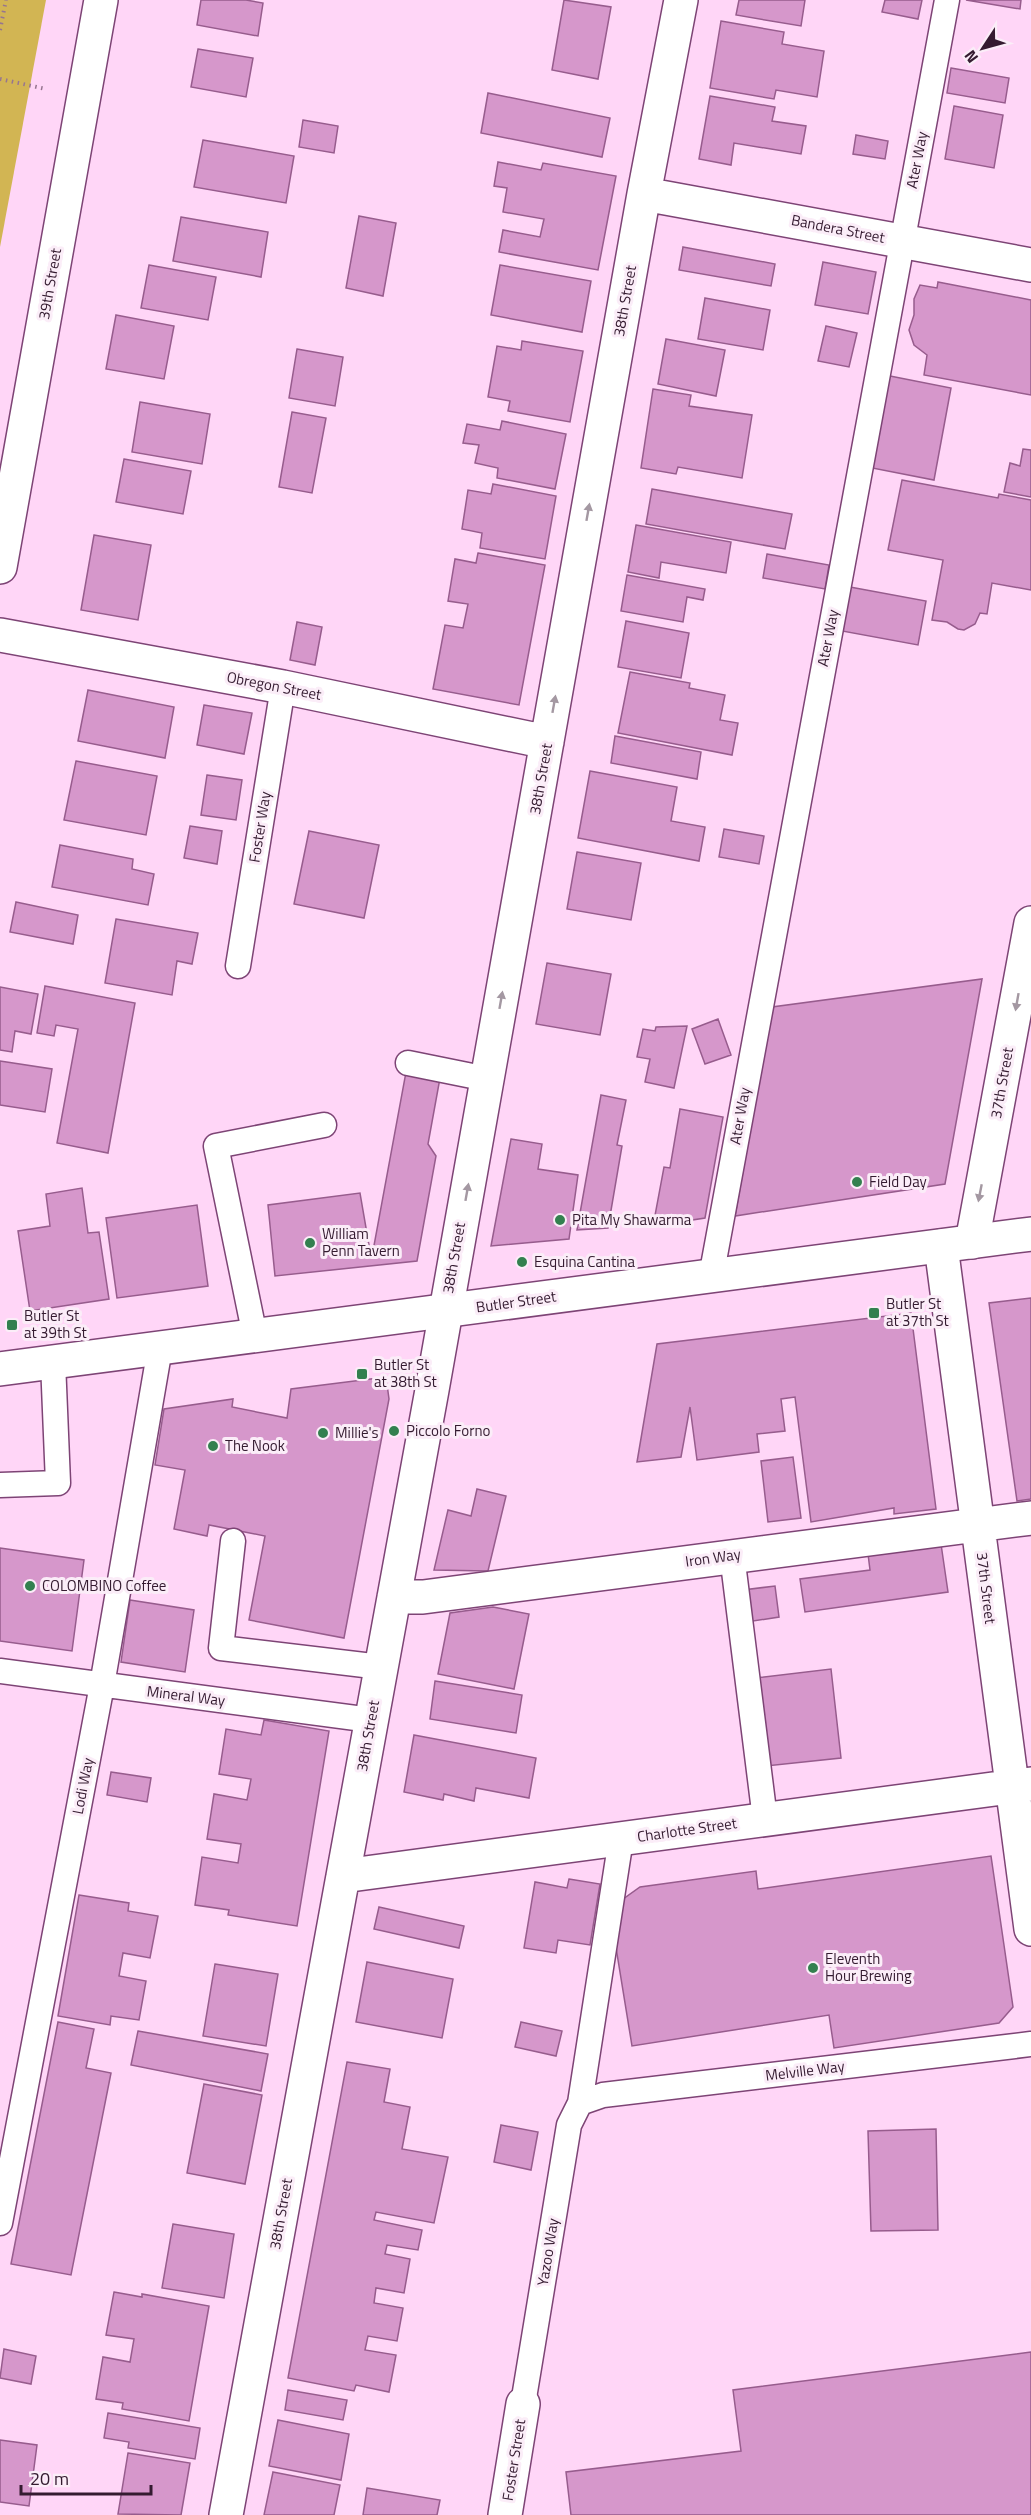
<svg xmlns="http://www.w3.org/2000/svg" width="1031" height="2515" viewBox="0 0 1031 2515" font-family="'Titillium Web',sans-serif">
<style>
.green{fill:#d2b553}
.building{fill:#d697cb;stroke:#975c8d;stroke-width:1.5}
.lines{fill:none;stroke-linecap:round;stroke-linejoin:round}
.service-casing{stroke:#7d4475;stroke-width:27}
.minor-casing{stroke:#7d4475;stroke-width:36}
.secondary-casing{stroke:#7d4475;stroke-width:36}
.path{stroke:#967590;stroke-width:4;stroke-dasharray:1.5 4.5;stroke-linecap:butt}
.service{stroke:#fff;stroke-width:24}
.minor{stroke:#fff;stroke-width:33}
.secondary{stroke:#fff;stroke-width:33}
.oneway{fill:#a498a2}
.poi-dot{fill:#33804f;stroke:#fbedf8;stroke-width:2}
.labels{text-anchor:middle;stroke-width:6;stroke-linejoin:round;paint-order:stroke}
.street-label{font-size:15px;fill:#341b30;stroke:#fbedf8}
.poi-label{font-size:15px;fill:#341b30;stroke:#fbedf8;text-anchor:start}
</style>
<rect width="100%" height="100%" fill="#ffd6f7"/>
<path class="green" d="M0,0h46l-46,247z"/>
<path class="building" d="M201,0h45l17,3 -5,33 -61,-11z
M564,0l47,7 -13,72 -46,-9z
M739,0h66l-4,26 -65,-11z
M885,0h37l-4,19 -36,-7z
M966,0h55l-1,9z
M721,21l63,11 -2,12 42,7 -7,46 -41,-7 -2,9 -64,-11z
M198,49l55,9 -7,39 -55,-10z
M951,68l58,10 -4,25 -58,-10z
M488,93l122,25 -8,39 -121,-24z
M710,96l65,11 -3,14 34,5 -5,28 -67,-11 -3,22 -32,-6z
M954,106l49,9 -9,53 -49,-9z
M303,120l35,6 -4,27 -35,-6z
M856,135l32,6 -3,18 -32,-5z
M203,140l91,16 -8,47 -92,-16z
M498,162l43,8 2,-7 73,13 -18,94 -99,-18 4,-22 37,7 4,-18 -41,-7 4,-24 -13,-2z
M359,216l37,7 -13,73 -37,-8z
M181,217l87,15 -7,45 -88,-16z
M683,247l92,17 -4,22 -92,-16z
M823,262l53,10 -8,42 -53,-9z
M149,265l67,12 -8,43 -67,-12z
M500,265l91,16 -9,51 -91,-17z
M938,282l93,18v95l-107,-20 3,-20 -13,-10 -5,-15 5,-15v-16l6,-14 17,3z
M705,298l65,12 -7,40 -65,-11z
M116,315l58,11 -10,53 -58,-10z
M826,326l31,7 -8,34 -31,-6z
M666,339l59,11 -9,46 -58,-12z
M522,341l61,10 -13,71 -62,-11 2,-10 -22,-4 9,-51 24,4z
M297,349l46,8 -8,49 -46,-8z
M885,375l66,13 -17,92 -67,-13z
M653,389l38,6 -2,11 63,9 -10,63 -64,-11 -2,7 -35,-6z
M140,402l70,12 -8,50 -70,-12z
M292,412l34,6 -14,75 -33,-6z
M502,421l64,13 -11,55 -58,-11 1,-10 -23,-5 4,-18 -16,-2 4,-19 33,6z
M1023,449l8,1v47l-27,-5 6,-29 10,3z
M124,459l67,12 -8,43 -67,-12z
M902,480l96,18 1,-4 32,6v90l-39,-7 -5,31 -7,-1 -5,11 -11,6 -6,-1 -11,-7 -15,-2 11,-60 -55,-10z
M493,484l63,12 -11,63 -65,-11 2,-15 -20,-4 6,-39 23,4z
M652,489l140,25 -7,35 -139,-25z
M636,525l95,17 -5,31 -65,-11 -2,16 -31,-6z
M94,535l57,10 -13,75 -57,-10z
M478,553l67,12 -26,140 -86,-16 12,-64 18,3 5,-24 -20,-3 7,-42 21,4z
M767,554l62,11 -4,24 -62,-11z
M627,575l78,14 -2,11 -16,-3 -4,25 -62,-11z
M850,587l76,14 -8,44 -76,-14z
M626,621l63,12 -8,45 -63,-11z
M297,622l25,5 -7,38 -25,-5z
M630,672l60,11 -1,5 36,7 -5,25 18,3 -6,32 -114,-22z
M88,690l86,17 -9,51 -87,-17z
M204,705l48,8 -8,41 -47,-9z
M615,736l86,16 -4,27 -86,-16z
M76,761l81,15 -11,59 -82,-15z
M590,771l87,16 -6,34 34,6 -6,34 -121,-23z
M207,775l35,5 -6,40 -35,-5z
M190,826l32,5 -5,33 -33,-6z
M724,829l40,7 -5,28 -40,-7z
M309,831l70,14 -15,73 -70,-14z
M60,845l73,14 -1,10 22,5 -6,31 -96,-18z
M577,852l64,11 -10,57 -64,-11z
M16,902l62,13 -5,29 -63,-12z
M116,919l82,14 -6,31 -15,-3 -5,34 -67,-12z
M547,963l64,11 -11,61 -64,-11z
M982,979l-37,205 -210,32 37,-209z
M45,986l90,17 -27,150 -51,-10 21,-114 -22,-4 -2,11 -17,-3z
M0,987l38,7 -7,40 -16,-3 -3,21 -12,-2z
M718,1019l13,36 -26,9 -13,-35z
M687,1026l-13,62 -29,-6 5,-23 -13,-2 6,-28 12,2 1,-4z
M0,1061l52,8 -7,43 -45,-7z
M406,1072l34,6 -12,66 8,12 -19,105 -142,15 -7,-71 92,-12 10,58h3z
M601,1095l25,5 -9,45 5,1 -14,82 -31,2z
M680,1109l43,8 -18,101 -52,8 11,-59 6,1z
M511,1139l31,5 -4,25 40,6 -9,64 -78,7z
M82,1188l6,45 11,-1 10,67 -79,12 -12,-80 32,-5 -4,-32z
M197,1205l11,81 -91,12 -11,-80z
M1031,1298v201l-14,2 -28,-198z
M911,1313l25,196 -42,5v-6l-83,14 -16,-125 -14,2 4,32 -28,3 2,18 -62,8 -7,-53 -9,50 -44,5 20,-118z
M386,1377l3,22 -45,239 -95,-18 16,-84 -56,-11 -2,11 -33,-7 11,-59 -30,-5 9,-56 69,-10 -1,8 55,11 4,-29z
M793,1457l8,61 -33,4 -7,-61z
M477,1489l29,7 -18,75 -54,-1 14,-60 23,6z
M941,1544l7,48 -143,20 -5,-33 70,-9 -2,-16z
M0,1548l84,12 -12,91 -72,-10z
M775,1586l4,31 -32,5 -4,-32z
M130,1600l64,10 -9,62 -64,-10z
M493,1607l36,7 -15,75 -76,-15 12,-61z
M831,1669l10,89 -75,8 -10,-88z
M435,1681l87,14 -6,38 -86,-14z
M264,1720l65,11 -32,195 -69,-11 1,-5 -34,-5 7,-48 36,6 3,-19 -34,-5 7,-45 33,6 4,-21 -32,-5 7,-45 35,6z
M414,1735l122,23 -7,40 -53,-10 -2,13 -30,-7 -1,6 -39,-8z
M111,1772l40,6 -4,24 -40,-7z
M991,1856l22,151 -14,16 -165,25 -5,-33 -197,31 -19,-117 6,-27 21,-15 116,-16 2,18z
M569,1879l31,5 -10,61 -32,-5 -2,13 -32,-5 11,-66 32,6z
M79,1895l50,8 -1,8 30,5 -8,42 -27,-5 -4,23 27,5 -7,39 -28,-4 -1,9 -52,-9z
M379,1907l85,19 -5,22 -85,-19z
M367,1962l86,17 -11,59 -86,-16z
M215,1964l63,10 -12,72 -63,-10z
M58,2022l36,7 -8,39 25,5 -40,202 -60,-11z
M521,2022l41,9 -6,25 -41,-9z
M138,2031l130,23 -7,37 -130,-26z
M347,2062l43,7 -6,33 26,5 -8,42 46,8 -14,66 -58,-11 -2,8 48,10 -4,20 -31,-5 -2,9 25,5 -6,34 -28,-5 -2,15 29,5 -6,33 -29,-5 -3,14 31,5 -7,37 -33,-7 -2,6 -66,-13z
M204,2084l58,11 -17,89 -58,-11z
M501,2125l37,7 -7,38 -37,-8z
M936,2129l2,101 -67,1 -3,-100z
M173,2224l61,10 -10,64 -62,-10z
M114,2292l28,5v-3l67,12 -20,115 -67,-12 1,-6 -27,-4 7,-42 27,5 4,-23 -28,-4z
M4,2349l32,7 -5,28 -31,-6z
M1031,2352v163h-460l-5,-43 175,-21 -8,-61z
M288,2390l59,10 -4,20 -58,-10z
M108,2413l92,15 -5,31 -67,-11 1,-6 -25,-4z
M278,2420l71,14 -8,46 -72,-14z
M0,2440l37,5 -8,61 -29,-4z
M128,2453l62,10 -9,52 -63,-1z
M273,2472l67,13 -6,30h-70z
M367,2488l73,12 -3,15h-74z"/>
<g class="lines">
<defs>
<path id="service" d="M238,966l45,-279
M408,1063l79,16
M711,1277l236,-1277
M255,1336l-39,-190 108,-21
M0,1485l58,-2 -5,-121
M233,1541l-12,107 160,19
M732,1555l33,264
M0,1671l371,49
M580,2103l23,-8 428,-51
M0,2223l102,-538 58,-337
M523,2404l46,-279 11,-22 41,-264"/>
<path id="minor" d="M644,194l387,71
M0,567l101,-567
M0,635l283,52 264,55
M972,1242l59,-319
M941,1246l90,683
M394,1597h29l608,-79
M343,1876l688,-92
M226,2515l206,-1125 212,-1196 37,-194
M505,2515l18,-111"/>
<path id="secondary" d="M0,1369l1031,-135"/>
</defs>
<use href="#service" class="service-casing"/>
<use href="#minor" class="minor-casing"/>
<use href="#secondary" class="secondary-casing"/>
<path class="path" d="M0,30l6,-30
M0,79l46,10"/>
<use href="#service" class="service"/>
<use href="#minor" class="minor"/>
<use href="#secondary" class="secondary"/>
</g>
<defs><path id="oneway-solid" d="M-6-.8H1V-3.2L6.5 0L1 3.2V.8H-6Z" transform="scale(1.5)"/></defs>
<g class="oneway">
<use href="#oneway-solid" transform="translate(588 512) rotate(-80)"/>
<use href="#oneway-solid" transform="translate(554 704) rotate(-80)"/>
<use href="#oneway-solid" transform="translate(501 1000) rotate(-80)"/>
<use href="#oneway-solid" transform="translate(1017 1002) rotate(100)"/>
<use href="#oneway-solid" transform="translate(467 1192) rotate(-80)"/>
<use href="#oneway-solid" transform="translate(980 1193) rotate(101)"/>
</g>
<g class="poi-dot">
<circle cx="857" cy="1182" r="6"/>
<circle cx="560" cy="1220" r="6"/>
<circle cx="310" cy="1243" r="6"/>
<circle cx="522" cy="1262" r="6"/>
<rect x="868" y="1307" width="12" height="12" rx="3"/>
<rect x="6" y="1319" width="12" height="12" rx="3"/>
<rect x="356" y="1368" width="12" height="12" rx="3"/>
<circle cx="394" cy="1431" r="6"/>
<circle cx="323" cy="1433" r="6"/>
<circle cx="213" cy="1446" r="6"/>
<circle cx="30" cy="1586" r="6"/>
<circle cx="813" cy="1968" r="6"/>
</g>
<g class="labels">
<g class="street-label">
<text transform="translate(917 160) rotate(-79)" y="5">Ater Way</text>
<text transform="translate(838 229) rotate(11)" y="5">Bandera Street</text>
<text transform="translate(50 284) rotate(-80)" y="5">39th Street</text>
<text transform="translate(625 301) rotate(-80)" y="5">38th Street</text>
<text transform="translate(828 638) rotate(-79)" y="5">Ater Way</text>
<text transform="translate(274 686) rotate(11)" y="5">Obregon Street</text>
<text transform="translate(541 779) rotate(-80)" y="5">38th Street</text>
<text transform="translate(260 827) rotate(-81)" y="5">Foster Way</text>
<text transform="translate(1002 1083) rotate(-80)" y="5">37th Street</text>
<text transform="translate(740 1116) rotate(-80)" y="5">Ater Way</text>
<text transform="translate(454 1258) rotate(-80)" y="5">38th Street</text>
<text transform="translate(516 1302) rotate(-8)" y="5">Butler Street</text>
<text transform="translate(713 1558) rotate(-8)" y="5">Iron Way</text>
<text transform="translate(986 1588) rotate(83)" y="5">37th Street</text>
<text transform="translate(186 1696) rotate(7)" y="5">Mineral Way</text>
<text transform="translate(368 1736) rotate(-80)" y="5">38th Street</text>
<text transform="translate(83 1786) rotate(-79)" y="5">Lodi Way</text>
<text transform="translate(687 1830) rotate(-8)" y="5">Charlotte Street</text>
<text transform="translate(805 2071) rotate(-7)" y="5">Melville Way</text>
<text transform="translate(281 2214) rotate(-80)" y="5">38th Street</text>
<text transform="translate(548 2252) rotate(-81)" y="5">Yazoo Way</text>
<text transform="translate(514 2460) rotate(-81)" y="5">Foster Street</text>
</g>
<g class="poi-label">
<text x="869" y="1187">Field Day</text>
<text x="572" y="1225">Pita My Shawarma</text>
<text x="322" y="1239">William<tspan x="322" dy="17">Penn Tavern</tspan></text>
<text x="534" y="1267">Esquina Cantina</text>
<text x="886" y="1309">Butler St<tspan x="886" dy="17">at 37th St</tspan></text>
<text x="24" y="1321">Butler St<tspan x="24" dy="17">at 39th St</tspan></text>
<text x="374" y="1370">Butler St<tspan x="374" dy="17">at 38th St</tspan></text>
<text x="406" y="1436">Piccolo Forno</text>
<text x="335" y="1438">Millie's</text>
<text x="225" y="1451">The Nook</text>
<text x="42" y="1591">COLOMBINO Coffee</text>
<text x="825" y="1964">Eleventh<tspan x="825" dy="17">Hour Brewing</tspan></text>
</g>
</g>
<g transform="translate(983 48) rotate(234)" stroke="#fbedf8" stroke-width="4.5" paint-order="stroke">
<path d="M0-4.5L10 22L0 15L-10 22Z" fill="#341b30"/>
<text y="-9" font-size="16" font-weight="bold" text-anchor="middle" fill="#341b30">N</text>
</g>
<path d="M21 2485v9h130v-9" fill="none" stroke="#341b30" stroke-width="3"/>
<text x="30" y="2485" font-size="18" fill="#341b30" stroke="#fbedf8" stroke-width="4.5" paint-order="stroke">20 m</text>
</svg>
